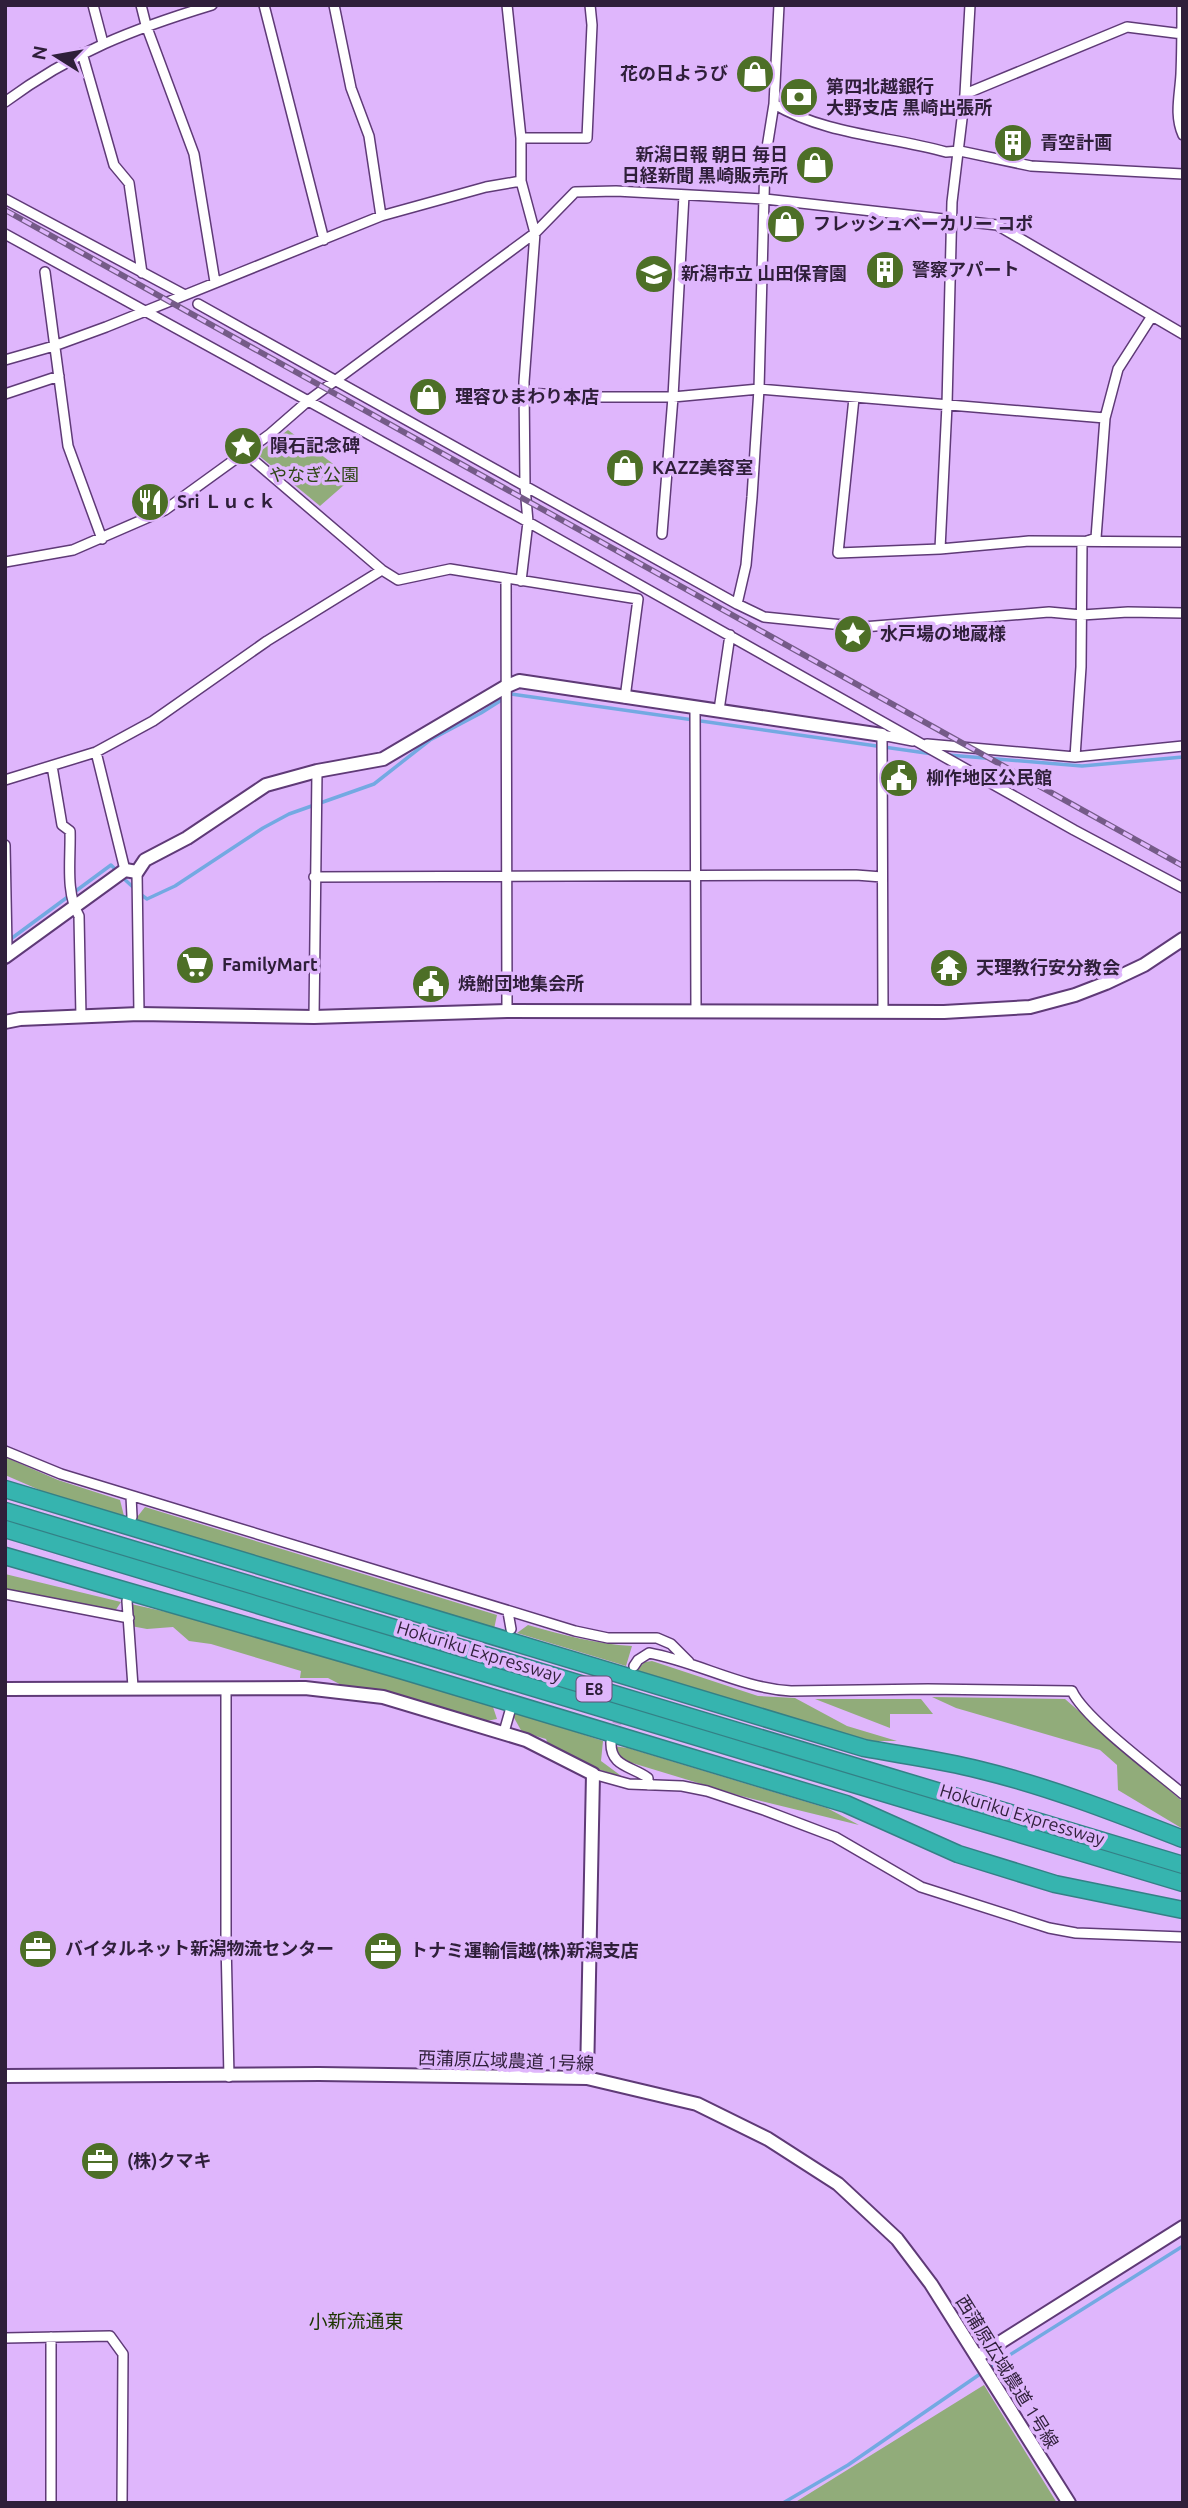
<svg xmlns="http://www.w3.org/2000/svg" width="1188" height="2508" viewBox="0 0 1188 2508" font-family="Ubuntu,'Noto Sans JP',sans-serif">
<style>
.green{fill:#91ac7a}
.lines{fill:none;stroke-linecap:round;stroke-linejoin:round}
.stream{stroke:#73a9e2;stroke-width:3.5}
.street-tunnel{stroke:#bc98d5;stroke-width:9;stroke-dasharray:9 4.5;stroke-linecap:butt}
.street-casing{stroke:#5f3a77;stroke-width:12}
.secondary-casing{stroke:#5f3a77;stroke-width:16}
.highway-casing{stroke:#348086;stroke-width:19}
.street{stroke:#fff;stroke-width:9}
.secondary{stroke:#fff;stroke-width:12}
.highway{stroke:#36b4af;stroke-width:16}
.rail-casing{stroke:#755b88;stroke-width:6}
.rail{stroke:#dfb6fc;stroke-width:3.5;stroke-dasharray:10;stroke-linecap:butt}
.labels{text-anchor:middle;stroke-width:7;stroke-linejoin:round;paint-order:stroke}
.shield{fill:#dfb6fc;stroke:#644c74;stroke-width:2}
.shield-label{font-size:16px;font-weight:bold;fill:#2f1f3a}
.poi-label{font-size:18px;font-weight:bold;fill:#2f1f3a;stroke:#dfb6fc;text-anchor:start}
.park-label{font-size:18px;fill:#2f4616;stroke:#dfb6fc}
.street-label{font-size:18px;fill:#2f1f3a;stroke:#dfb6fc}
.neighbourhood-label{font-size:19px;fill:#1e3501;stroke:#dfb6fc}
</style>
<rect width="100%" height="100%" fill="#dfb6fc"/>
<path class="green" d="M288,430l64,48 -32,28 -63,-52z
M5,1457l53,23 62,20 5,20 -67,-22 -53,-23z
M145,1507l352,108 -3,14 -360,-108z
M5,1574l116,28 -8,12 -108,-21z
M131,1604l98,22 264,81 4,12 -16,3 -132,-33 -21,-11h-28l1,-7 -90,-27 -22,-3 -16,-14 -26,2 -16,-3z
M528,1625c35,10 68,19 104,21l-6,20 -109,-33z
M652,1661l106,35 37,2 52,28 50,15h-24l-42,-11 -195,-60 9,-8z
M932,1697l133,2 118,103v27l-65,-39 -1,-25 -17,-15 -144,-42z
M815,1699h106l12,15h-43v14z
M515,1712l88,29 -2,20 23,17 -38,-13 -37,-19 -3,-7 -24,-7 -9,-16z
M613,1746l15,2 199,60 32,17 -118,-29 -122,-37z
M984,2385l73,118h-263z"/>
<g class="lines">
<path class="stream" d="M948,755l134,11 101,-9
M122,877l12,11
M140,894l7,5 28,-13 88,-58 26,-14 85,-30 56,-44 51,-27 30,-19 422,60
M8,941l103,-76 6,6
M989,2368l194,-122
M783,2503l65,-38 135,-93"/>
<path class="street-tunnel" d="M613,1737l19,-64"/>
<defs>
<path id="street" d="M93,5l10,38
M141,5l5,20 48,129 21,128
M264,5l60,235
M334,5l17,83 18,48 12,80
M507,5l14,133v43l14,52 -11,149 1,105 3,35 -7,59
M1182,5c0,23 0,46 -1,69 -1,21 -7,41 2,61
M82,53l32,112 15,18 13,90
M965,94l162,-67 56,7
M5,102c68,-50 128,-73 207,-97
M774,104c52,31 115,32 172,48l14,-1 71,15 152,8
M521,138h66l5,-113 -2,-20
M5,199l178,95
M5,234l523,288 546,308 109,58
M45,272l23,174 34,93
M198,304l539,300 9,-39 6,-68 7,-108 6,-229 9,-56 5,-99
M5,360l49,-14 52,-19 275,-111 105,-29 35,-6
M525,393l74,4h74l86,-8 346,29
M5,394l54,-18
M854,398l-16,155 102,-4 7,-144 5,-203 13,-108 5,-89
M245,453l137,117 16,10 52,-11 188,30 -13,99
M662,534l11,-137 11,-202
M940,549l89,-8 154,1
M5,562l68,-12 92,-40 105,-76 39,-34 226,-167 40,-41 41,-1 149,8 232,26 186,109
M506,578l1,433
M737,604l27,13 99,10 186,-15 33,3 46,-3 55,1
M695,708l1,302
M719,710l11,-75
M927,744l148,13 108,-11
M96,752l29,118
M1075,757l6,-90 1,-124 14,-5 9,-120 13,-49 34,-53
M52,766l10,59 8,6c1,27 -5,61 9,85l2,101
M5,780l91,-28 57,-31 114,-80 115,-71
M5,845l2,103 2,6
M137,872l2,142
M314,877l542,-2 26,2
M883,1010l-1,-275 31,6
M314,1017l3,-246
M5,1451l56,23 514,157 33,7h49l14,6 18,18
M131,1496l1,21
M5,1594l124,24
M127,1601l6,86
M508,1612l3,17
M634,1666l4,-6 11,-7c49,9 92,35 142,38l137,-2 144,2c13,28 84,80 111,103
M226,1688v253l3,136
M504,1732l6,-21
M611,1742c-1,25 21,24 37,36v7
M593,1774l36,10 53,2 25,5 57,19 71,27 86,50 128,41 27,5 107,4
M5,2338l105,-2 13,18 -1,149
M51,2503v-166"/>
<path id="secondary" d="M5,957l120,-87 12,2 8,-12 42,-22 79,-53 51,-14 66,-12 122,-72 14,-6 363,54
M5,1022l15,-3 119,-5 175,3 193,-6 437,1 86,-5 45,-12 31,-12 38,-18 39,-26
M5,1689l300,-1 78,9 143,43 67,34 -6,304
M5,2076l314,-2 268,4 110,26 71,35 70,45 59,55 34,45 138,219
M977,2357l206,-130"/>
<path id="highway" d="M5,1489l859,259c38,7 78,12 116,22 70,17 136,43 203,69
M5,1511l1178,354
M5,1529l1178,354
M5,1556l399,115 442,133 112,50 97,30 128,26"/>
</defs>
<use href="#street" class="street-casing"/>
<use href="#secondary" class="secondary-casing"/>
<use href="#highway" class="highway-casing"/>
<use href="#street" class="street"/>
<use href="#secondary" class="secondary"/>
<use href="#highway" class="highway"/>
<defs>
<path id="rail" d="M5,210l1178,656"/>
</defs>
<use href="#rail" class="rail-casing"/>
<use href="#rail" class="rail"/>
</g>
<defs>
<symbol id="shop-disc" viewBox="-11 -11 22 22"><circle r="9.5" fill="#4d6f27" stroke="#dfb6fc"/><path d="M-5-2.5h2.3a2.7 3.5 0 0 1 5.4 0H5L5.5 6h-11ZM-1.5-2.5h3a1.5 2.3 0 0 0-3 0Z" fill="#fff"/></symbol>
<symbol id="bank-disc" viewBox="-11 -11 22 22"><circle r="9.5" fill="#4d6f27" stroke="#dfb6fc"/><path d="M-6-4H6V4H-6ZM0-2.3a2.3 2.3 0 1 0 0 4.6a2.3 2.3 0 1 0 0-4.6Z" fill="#fff"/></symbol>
<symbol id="building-disc" viewBox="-11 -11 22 22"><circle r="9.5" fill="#4d6f27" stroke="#dfb6fc"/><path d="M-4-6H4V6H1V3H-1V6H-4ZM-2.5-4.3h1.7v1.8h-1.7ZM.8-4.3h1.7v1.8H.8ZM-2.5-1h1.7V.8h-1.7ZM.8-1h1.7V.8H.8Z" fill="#fff"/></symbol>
<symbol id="school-disc" viewBox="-11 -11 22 22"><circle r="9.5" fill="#4d6f27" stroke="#dfb6fc"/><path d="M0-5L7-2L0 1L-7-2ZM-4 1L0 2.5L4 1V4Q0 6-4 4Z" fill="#fff"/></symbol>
<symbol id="sight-disc" viewBox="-11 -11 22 22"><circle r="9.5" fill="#4d6f27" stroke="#dfb6fc"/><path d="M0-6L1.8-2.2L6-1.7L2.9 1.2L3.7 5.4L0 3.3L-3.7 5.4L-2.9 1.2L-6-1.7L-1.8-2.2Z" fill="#fff"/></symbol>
<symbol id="restaurant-disc" viewBox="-11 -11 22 22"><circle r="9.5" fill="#4d6f27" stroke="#dfb6fc"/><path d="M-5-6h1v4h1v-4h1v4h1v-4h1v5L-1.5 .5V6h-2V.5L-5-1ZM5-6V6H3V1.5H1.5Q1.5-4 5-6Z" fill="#fff"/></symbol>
<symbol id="civic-disc" viewBox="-11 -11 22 22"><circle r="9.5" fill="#4d6f27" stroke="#dfb6fc"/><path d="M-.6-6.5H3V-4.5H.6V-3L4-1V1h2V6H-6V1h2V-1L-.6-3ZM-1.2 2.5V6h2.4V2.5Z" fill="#fff"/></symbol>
<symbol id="supermarket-disc" viewBox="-11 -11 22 22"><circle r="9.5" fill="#4d6f27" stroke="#dfb6fc"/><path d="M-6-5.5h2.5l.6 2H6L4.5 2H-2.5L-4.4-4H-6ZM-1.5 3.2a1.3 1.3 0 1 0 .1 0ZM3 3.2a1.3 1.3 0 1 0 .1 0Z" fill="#fff"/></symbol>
<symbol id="temple-disc" viewBox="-11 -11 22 22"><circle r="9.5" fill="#4d6f27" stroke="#dfb6fc"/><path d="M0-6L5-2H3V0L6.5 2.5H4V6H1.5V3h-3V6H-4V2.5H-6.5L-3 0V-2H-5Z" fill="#fff"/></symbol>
<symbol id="office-disc" viewBox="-11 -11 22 22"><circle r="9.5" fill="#4d6f27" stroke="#dfb6fc"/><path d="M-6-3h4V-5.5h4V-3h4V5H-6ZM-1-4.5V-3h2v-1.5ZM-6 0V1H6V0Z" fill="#fff"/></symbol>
</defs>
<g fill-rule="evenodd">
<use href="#shop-disc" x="733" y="52" width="44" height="44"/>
<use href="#bank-disc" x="777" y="75" width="44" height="44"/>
<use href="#building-disc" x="991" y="121" width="44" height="44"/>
<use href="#shop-disc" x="793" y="143" width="44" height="44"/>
<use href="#shop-disc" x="764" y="202" width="44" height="44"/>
<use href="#building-disc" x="863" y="248" width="44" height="44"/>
<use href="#school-disc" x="632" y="252" width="44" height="44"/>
<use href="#shop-disc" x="406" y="375" width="44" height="44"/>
<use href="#sight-disc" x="221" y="424" width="44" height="44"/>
<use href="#shop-disc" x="603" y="446" width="44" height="44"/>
<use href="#restaurant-disc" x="128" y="480" width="44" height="44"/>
<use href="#sight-disc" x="831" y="612" width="44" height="44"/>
<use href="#civic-disc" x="877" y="756" width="44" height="44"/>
<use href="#supermarket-disc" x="173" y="943" width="44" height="44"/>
<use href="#temple-disc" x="927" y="946" width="44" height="44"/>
<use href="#civic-disc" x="409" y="962" width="44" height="44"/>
<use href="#office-disc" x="16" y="1927" width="44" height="44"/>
<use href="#office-disc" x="361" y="1929" width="44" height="44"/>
<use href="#office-disc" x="78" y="2139" width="44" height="44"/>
</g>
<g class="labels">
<rect class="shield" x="576.5" y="1676.5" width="35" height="25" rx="5"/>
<g class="shield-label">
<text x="594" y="1695">E8</text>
</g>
<g class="poi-label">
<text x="728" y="80" text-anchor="end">花の日ようび</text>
<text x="826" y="93">第四北越銀行<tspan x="826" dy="21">大野支店 黒崎出張所</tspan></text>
<text x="1040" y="149">青空計画</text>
<text x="788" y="161" text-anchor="end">新潟日報 朝日 毎日<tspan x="788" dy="21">日経新聞 黒崎販売所</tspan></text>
<text x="813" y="230">フレッシュベーカリー コポ</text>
<text x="912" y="276">警察アパート</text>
<text x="681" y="280">新潟市立 山田保育園</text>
<text x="455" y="403">理容ひまわり本店</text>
<text x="270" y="452">隕石記念碑</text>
<text x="652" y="474">KAZZ美容室</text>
<text x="177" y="508">Sri Ｌｕｃｋ</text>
<text x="880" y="640">水戸場の地蔵様</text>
<text x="926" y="784">柳作地区公民館</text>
<text x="222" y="971">FamilyMart</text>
<text x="976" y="974">天理教行安分教会</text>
<text x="458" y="990">焼鮒団地集会所</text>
<text x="65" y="1955">バイタルネット新潟物流センター</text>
<text x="410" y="1957">トナミ運輸信越(株)新潟支店</text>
<text x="127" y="2167">(株)クマキ</text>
</g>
<g class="park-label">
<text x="314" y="481">やなぎ公園</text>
</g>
<g class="street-label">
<text transform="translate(479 1652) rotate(17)" y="6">Hokuriku Expressway</text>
<text transform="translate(1022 1815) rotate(17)" y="6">Hokuriku Expressway</text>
<text transform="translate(506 2061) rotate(2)" y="6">西蒲原広域農道 1号線</text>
<text transform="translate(1007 2372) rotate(58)" y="6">西蒲原広域農道 1号線</text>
</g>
<g class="neighbourhood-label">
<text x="356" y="2328">小新流通東</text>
</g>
</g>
<rect width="1188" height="2508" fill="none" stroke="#2f1f3a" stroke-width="14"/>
<g transform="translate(56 56) rotate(281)" stroke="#dfb6fc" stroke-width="5" paint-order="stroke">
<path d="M0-5L12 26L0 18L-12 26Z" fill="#2f1f3a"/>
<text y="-10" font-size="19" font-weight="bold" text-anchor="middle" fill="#2f1f3a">N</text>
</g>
</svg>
